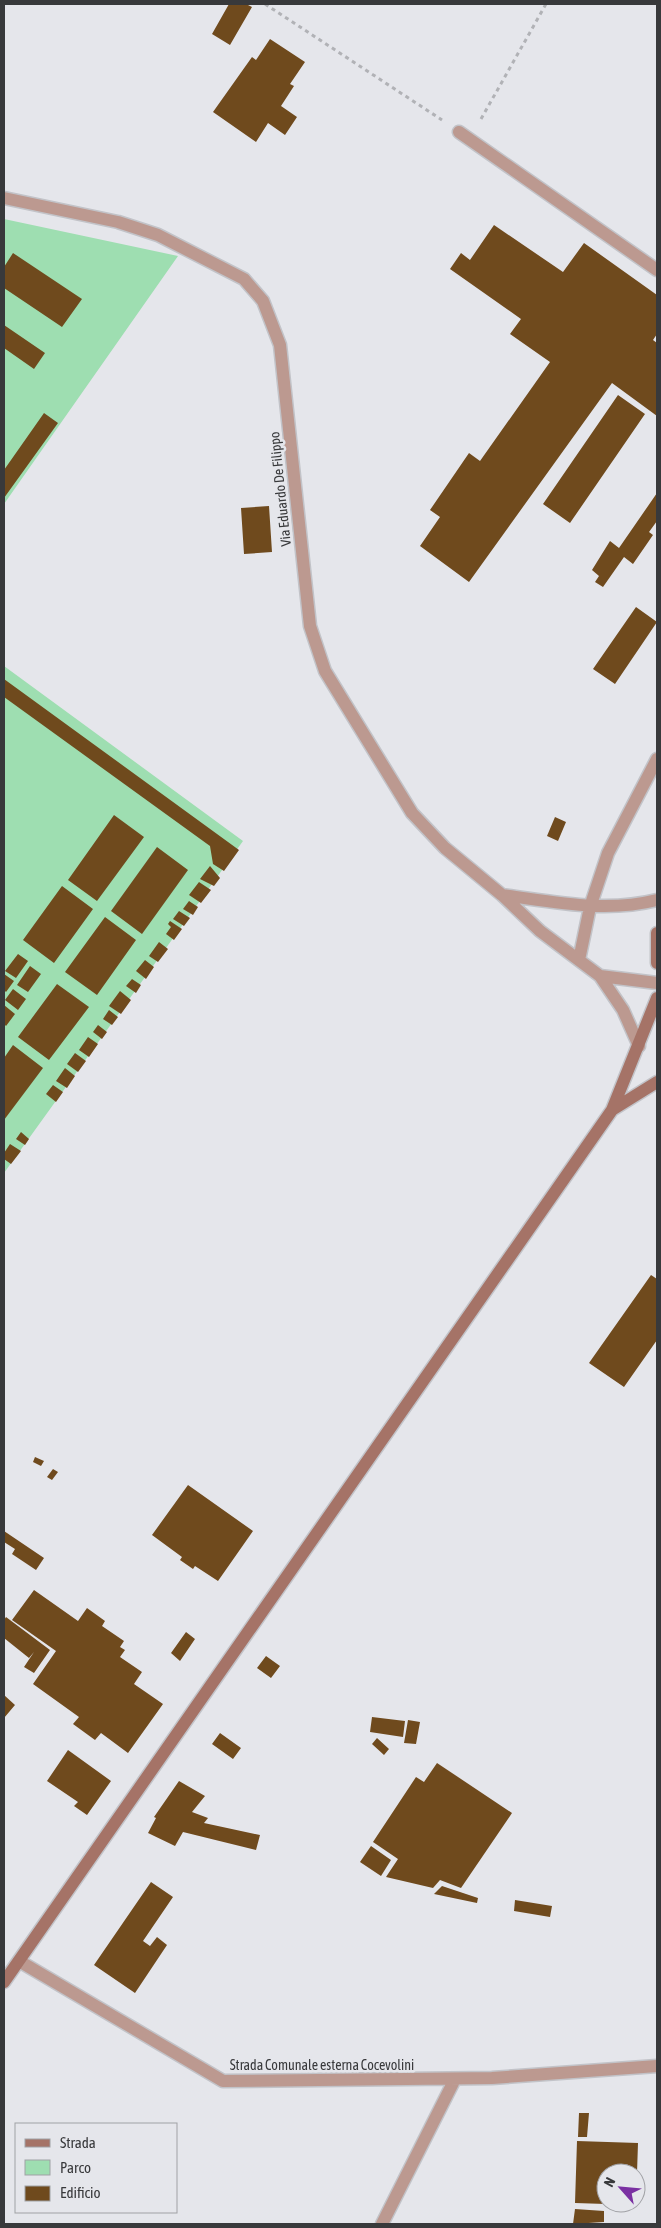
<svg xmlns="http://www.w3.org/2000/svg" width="661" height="2228" viewBox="0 0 661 2228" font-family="'Asap Condensed',sans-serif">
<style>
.green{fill:#9edeb1}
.building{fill:#6f4a1d}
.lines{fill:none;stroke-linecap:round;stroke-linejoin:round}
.service-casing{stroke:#c2c3c8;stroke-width:15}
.minor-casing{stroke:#c2c3c8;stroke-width:15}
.secondary-casing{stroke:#c2c3c8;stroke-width:15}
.path{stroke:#b1b2b6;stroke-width:3;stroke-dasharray:4 4;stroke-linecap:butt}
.service{stroke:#bc9990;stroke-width:12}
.minor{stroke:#bc9990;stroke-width:12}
.secondary{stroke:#a57367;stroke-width:12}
.labels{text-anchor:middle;stroke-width:5;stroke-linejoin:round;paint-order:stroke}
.street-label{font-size:14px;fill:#38393b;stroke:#e5e6eb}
</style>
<rect width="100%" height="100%" fill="#e5e6eb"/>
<path class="green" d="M4,219l174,37 -174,248z
M4,666l239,175 -239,332z"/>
<path class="building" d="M229,4h17l6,3 -22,38 -18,-11z
M270,39l35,23 -15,22 4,2 -13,20 16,11 -12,18 -17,-12 -12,19 -43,-30 39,-55 4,3z
M494,225l69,47 21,-29 73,52v39l-4,6 4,3v73l-45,-33 -143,199 -49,-36 20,-29 -10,-7 39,-57 11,8 70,-99 -40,-28 11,-15 -71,-50 11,-16 9,7z
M13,253l69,46 -20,28 -58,-39v-21z
M4,325l41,28 -11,16 -30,-21z
M618,395l27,19 -75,109 -27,-19z
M44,413l14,10 -54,75v-28z
M657,493v28l-8,11 4,3 -20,29 -9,-7 -21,30 -8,-5 4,-6 -7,-6 18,-29 9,7z
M269,506l3,46 -28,2 -3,-46z
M636,607l21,15 -42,62 -22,-15z
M4,679l235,171 -15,21 -11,-7 -3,-18 -206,-149z
M114,815l30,22 -47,64 -29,-21z
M555,817l11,5 -8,19 -11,-5z
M157,847l31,23 -46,64 -31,-23z
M210,866l10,12 -6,8 -14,-7z
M199,882l12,8 -10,13 -12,-8z
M62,886l31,23 -39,54 -31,-23z
M189,901l9,6 -5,8 -10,-6z
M179,911l11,7 -6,8 -11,-7z
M105,917l31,23 -39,55 -32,-23z
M170,921l12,8 -8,11 -8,-6 5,-7 -3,-3z
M159,942l9,7 -10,13 -9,-6z
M18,954l10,7 -12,17 -11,-7z
M145,960l9,7 -8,12 -10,-8z
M30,966l11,8 -13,18 -11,-7z
M4,974l10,7 -8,11 -2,-2z
M132,979l9,6 -5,8 -10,-7z
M57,984l32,23 -40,53 -31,-23z
M13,989l13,10 -8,11 -13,-10z
M120,991l11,9 -10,14 -12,-8z
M4,1005l11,9 -9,12 -2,-2z
M109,1010l9,7 -6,8 -9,-6z
M98,1025l9,7 -5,7 -9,-7z
M88,1037l10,7 -9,13 -10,-7z
M13,1045l30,23 -39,52v-62z
M75,1053l11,8 -8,11 -11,-8z
M65,1068l10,8 -8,12 -11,-7z
M53,1085l10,7 -7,10 -10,-8z
M21,1132l8,7 -4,6 -9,-6z
M10,1144l11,7 -10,13 -7,-5v-6z
M651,1275l6,4v61l-33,47 -35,-24z
M35,1457l9,4 -3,5 -8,-4z
M53,1469l5,3 -6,8 -5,-3z
M188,1485l65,46 -35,50 -23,-15 -2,3 -13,-9 2,-3 -30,-22z
M4,1531l40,27 -8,12 -24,-16 3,-5 -11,-7z
M34,1590l44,31 9,-13 18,13 -3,5 22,15 -4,6 5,3 -5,7 22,15 -8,12 29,20 -35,49 -27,-20 -6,7 -22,-16 6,-7 -46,-33 23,-33 -44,-31z
M6,1617l44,33 -16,23 -10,-6 10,-15 -5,6 -25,-20v-18z
M186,1632l9,7 -15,22 -9,-8z
M266,1656l14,10 -9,12 -14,-10z
M4,1695l11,10 -11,13z
M372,1717l33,4 -2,16 -33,-5z
M408,1720l12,2 -4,22 -12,-1z
M220,1733l21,15 -8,11 -21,-15z
M377,1738l12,11 -5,6 -12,-11z
M68,1750l43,31 -24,34 -13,-9 4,-4 -31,-21z
M437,1763l75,50 -51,75 -21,-8 -7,8 -47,-11 12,-18 -25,-17 43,-65 8,5z
M179,1781l26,15 -13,16 16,6 -4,5 56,12 -4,15 -73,-18 -8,14 -27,-13 8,-15 -2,-1z
M371,1846l20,14 -10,16 -21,-14z
M151,1882l22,15 -30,44 7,5 7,-9 10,8 -32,48 -41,-28z
M442,1886l36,12 -1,5 -43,-9z
M515,1900l37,6 -2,11 -36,-6z
M579,2113h10l-2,24h-9z
M577,2141l61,2 -1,30h-31v31l-31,-1z
M610,2203h26v3l-26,-2z
M575,2209l29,2v11l-31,2z"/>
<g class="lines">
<defs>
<path id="service" d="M459,132l198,138"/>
<path id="minor" d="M4,198l114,24 40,13 86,44 19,22 17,44 30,281 15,45 87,142 33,35 57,47 38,36 60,45 57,7
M502,895c53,7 103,18 155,5
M579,960l11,-53 18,-54 49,-94
M600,976l23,34 16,36
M19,1961l204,120 269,-3 165,-12
M382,2224l73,-145"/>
<path id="secondary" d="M657,933v30
M612,1110l45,-28
M4,1982l608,-872 45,-112"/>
</defs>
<use href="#service" class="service-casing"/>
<use href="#minor" class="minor-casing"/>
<use href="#secondary" class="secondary-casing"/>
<path class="path" d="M265,4l177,116
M481,119l65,-115"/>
<use href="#service" class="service"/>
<use href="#minor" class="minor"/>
<use href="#secondary" class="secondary"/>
</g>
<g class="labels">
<g class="street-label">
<text transform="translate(280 489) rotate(-96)" y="5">Via Eduardo De Filippo</text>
<text x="322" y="2070">Strada Comunale esterna Cocevolini</text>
</g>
</g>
<rect width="661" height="2228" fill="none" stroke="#38393b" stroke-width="10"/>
<rect x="15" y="2123" width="162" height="90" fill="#e5e6eb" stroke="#a0a1a5"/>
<rect x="25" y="2139" width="25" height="8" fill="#a57367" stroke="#a0a1a5"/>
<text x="60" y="2148" font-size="15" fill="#38393b">Strada</text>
<rect x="25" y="2160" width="25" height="15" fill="#9edeb1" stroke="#a0a1a5"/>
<text x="60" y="2173" font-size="15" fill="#38393b">Parco</text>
<rect x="25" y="2186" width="25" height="15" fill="#6f4a1d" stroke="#a0a1a5"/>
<text x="60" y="2198" font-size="15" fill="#38393b">Edificio</text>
<g transform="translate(621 2188) rotate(297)"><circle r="24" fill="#e5e6eb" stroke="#a0a1a5"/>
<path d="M0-4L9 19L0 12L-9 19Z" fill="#7a30a2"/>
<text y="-8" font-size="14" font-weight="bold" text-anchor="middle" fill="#38393b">N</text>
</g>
</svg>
